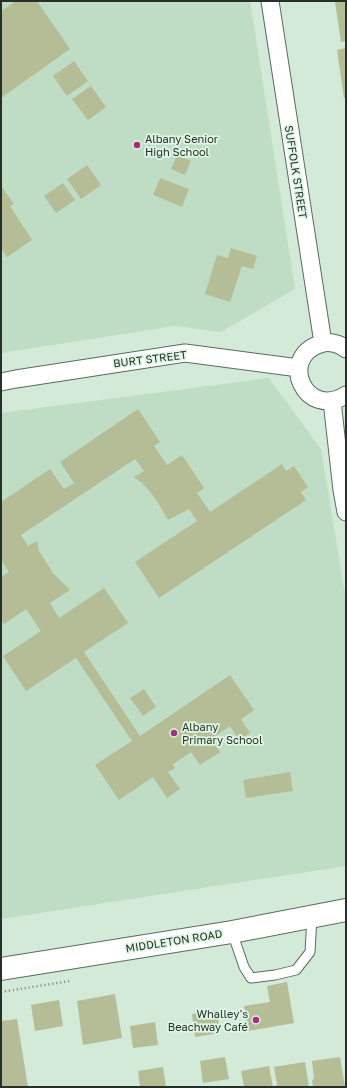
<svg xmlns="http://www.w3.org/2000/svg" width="347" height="1088" viewBox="0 0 347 1088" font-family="'Golos Text',sans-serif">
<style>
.built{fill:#bfdcc5}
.building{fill:#b4bd96}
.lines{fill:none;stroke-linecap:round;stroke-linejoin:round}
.lane-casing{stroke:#586c5c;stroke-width:11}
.street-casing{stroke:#586c5c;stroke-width:19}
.secondary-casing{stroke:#586c5c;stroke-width:24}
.path{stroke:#758578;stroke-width:2.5;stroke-dasharray:1 3;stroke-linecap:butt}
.lane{stroke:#fff;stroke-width:9}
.street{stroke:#fff;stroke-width:17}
.secondary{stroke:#fff;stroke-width:22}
.poi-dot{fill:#a82c7e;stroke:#dff7e4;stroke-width:1.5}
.labels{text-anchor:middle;stroke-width:3.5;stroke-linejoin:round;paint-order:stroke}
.poi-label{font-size:11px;fill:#273029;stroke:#dff7e4;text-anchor:start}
.street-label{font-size:11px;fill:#273029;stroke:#dff7e4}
</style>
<rect width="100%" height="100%" fill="#d2ead7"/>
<path class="built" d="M1,1h249l45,288 -74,43 -46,-6 -174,27z
M269,378l52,71 25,151v266l-345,53v-506z"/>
<path class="building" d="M16,1h21l33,48 -69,49v-87z
M340,1h6v40l-5,1 -6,-40z
M346,48v50h-2l-7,-48z
M74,61l14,20 -21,15 -14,-20z
M91,86l15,21 -18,13 -16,-21z
M177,155l14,6 -6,14 -14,-6z
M87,165l14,20 -20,14 -14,-20z
M160,178l29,11 -7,18 -29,-12z
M63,183l12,17 -19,13 -12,-17z
M1,186l13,18 -4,2 22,34 -25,17 -6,-8z
M231,248l26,8 -4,13 -11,-3 -12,36 -25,-8 12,-39 11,3z
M138,409l22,33 -6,4 13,19 15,-10 22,33 -7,5 13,19 72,-48 4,7 8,-5 14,21 -7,5 5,8 -147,98 -24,-36 62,-41 -8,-12 -21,11 -8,-14 -9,-13 -9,-10 -8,-6 10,-6 -9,-12 -114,76 7,11 9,-5 2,10 14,22 17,17 -20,13 9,15 45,-30 24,35 -44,29 56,84 90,-61 24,35 -13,9 9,14 -11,7 -9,-14 -19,13 9,13 -20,13 -9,-13 -18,12 2,4 -7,4 12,17 -13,9 -14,-21 -34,23 -24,-35 37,-24 -56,-83 -50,33 -23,-35 38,-25 -15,-22 -22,15 -3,-5v-42l8,-5 -8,-12v-58l49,-33 14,20 10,-6 -14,-21z
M144,689l12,18 -13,9 -13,-18z
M290,772l3,19 -47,7 -3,-18z
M287,982l7,41 -46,8 -4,-25 26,-4 -3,-16z
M115,994l7,44 -39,7 -6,-44z
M59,1000l4,26 -28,5 -4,-26z
M217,1010l3,23 -25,4 -3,-23z
M17,1019l11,68h-27v-66z
M155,1022l3,23 -25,3 -3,-22z
M225,1057l4,22 -26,4 -3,-22z
M340,1057l5,30h-32l-1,-7 2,-1 -2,-18z
M305,1062l4,25h-36l4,-2 -3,-18z
M269,1066l4,21h-29l-3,-16z
M163,1067l3,20h-26l-2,-16z"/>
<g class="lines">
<defs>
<path id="lane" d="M232,932l12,35 7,11 24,-3 21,-5 14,-18 2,-35"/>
<path id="street" d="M270,1l53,342
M346,349c-7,-6 -18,-8 -26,-5 -42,14 -15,76 26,51
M1,382l15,-3 169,-26 114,15
M332,401l10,89 4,22"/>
<path id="secondary" d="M1,969l231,-37 114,-22"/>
</defs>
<use href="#lane" class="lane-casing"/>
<use href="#street" class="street-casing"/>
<use href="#secondary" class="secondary-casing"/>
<path class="path" d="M1,992l69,-11"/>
<use href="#lane" class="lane"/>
<use href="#street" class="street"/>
<use href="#secondary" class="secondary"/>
</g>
<g class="poi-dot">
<circle cx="137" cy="145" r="4"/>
<circle cx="174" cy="733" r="4"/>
<circle cx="256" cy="1020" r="4"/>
</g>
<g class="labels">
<g class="poi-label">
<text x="145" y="143">Albany Senior<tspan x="145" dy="13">High School</tspan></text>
<text x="182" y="731">Albany<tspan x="182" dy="13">Primary School</tspan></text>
<text x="248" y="1018" text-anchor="end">Whalley's<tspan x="248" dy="13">Beachway Café</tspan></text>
</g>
<g class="street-label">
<text transform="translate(296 172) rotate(81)" y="4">SUFFOLK STREET</text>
<text transform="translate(150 359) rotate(-7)" y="4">BURT STREET</text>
<text transform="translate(174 941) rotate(-9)" y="4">MIDDLETON ROAD</text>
</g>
</g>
<rect width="347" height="1088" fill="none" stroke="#273029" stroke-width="4"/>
</svg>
